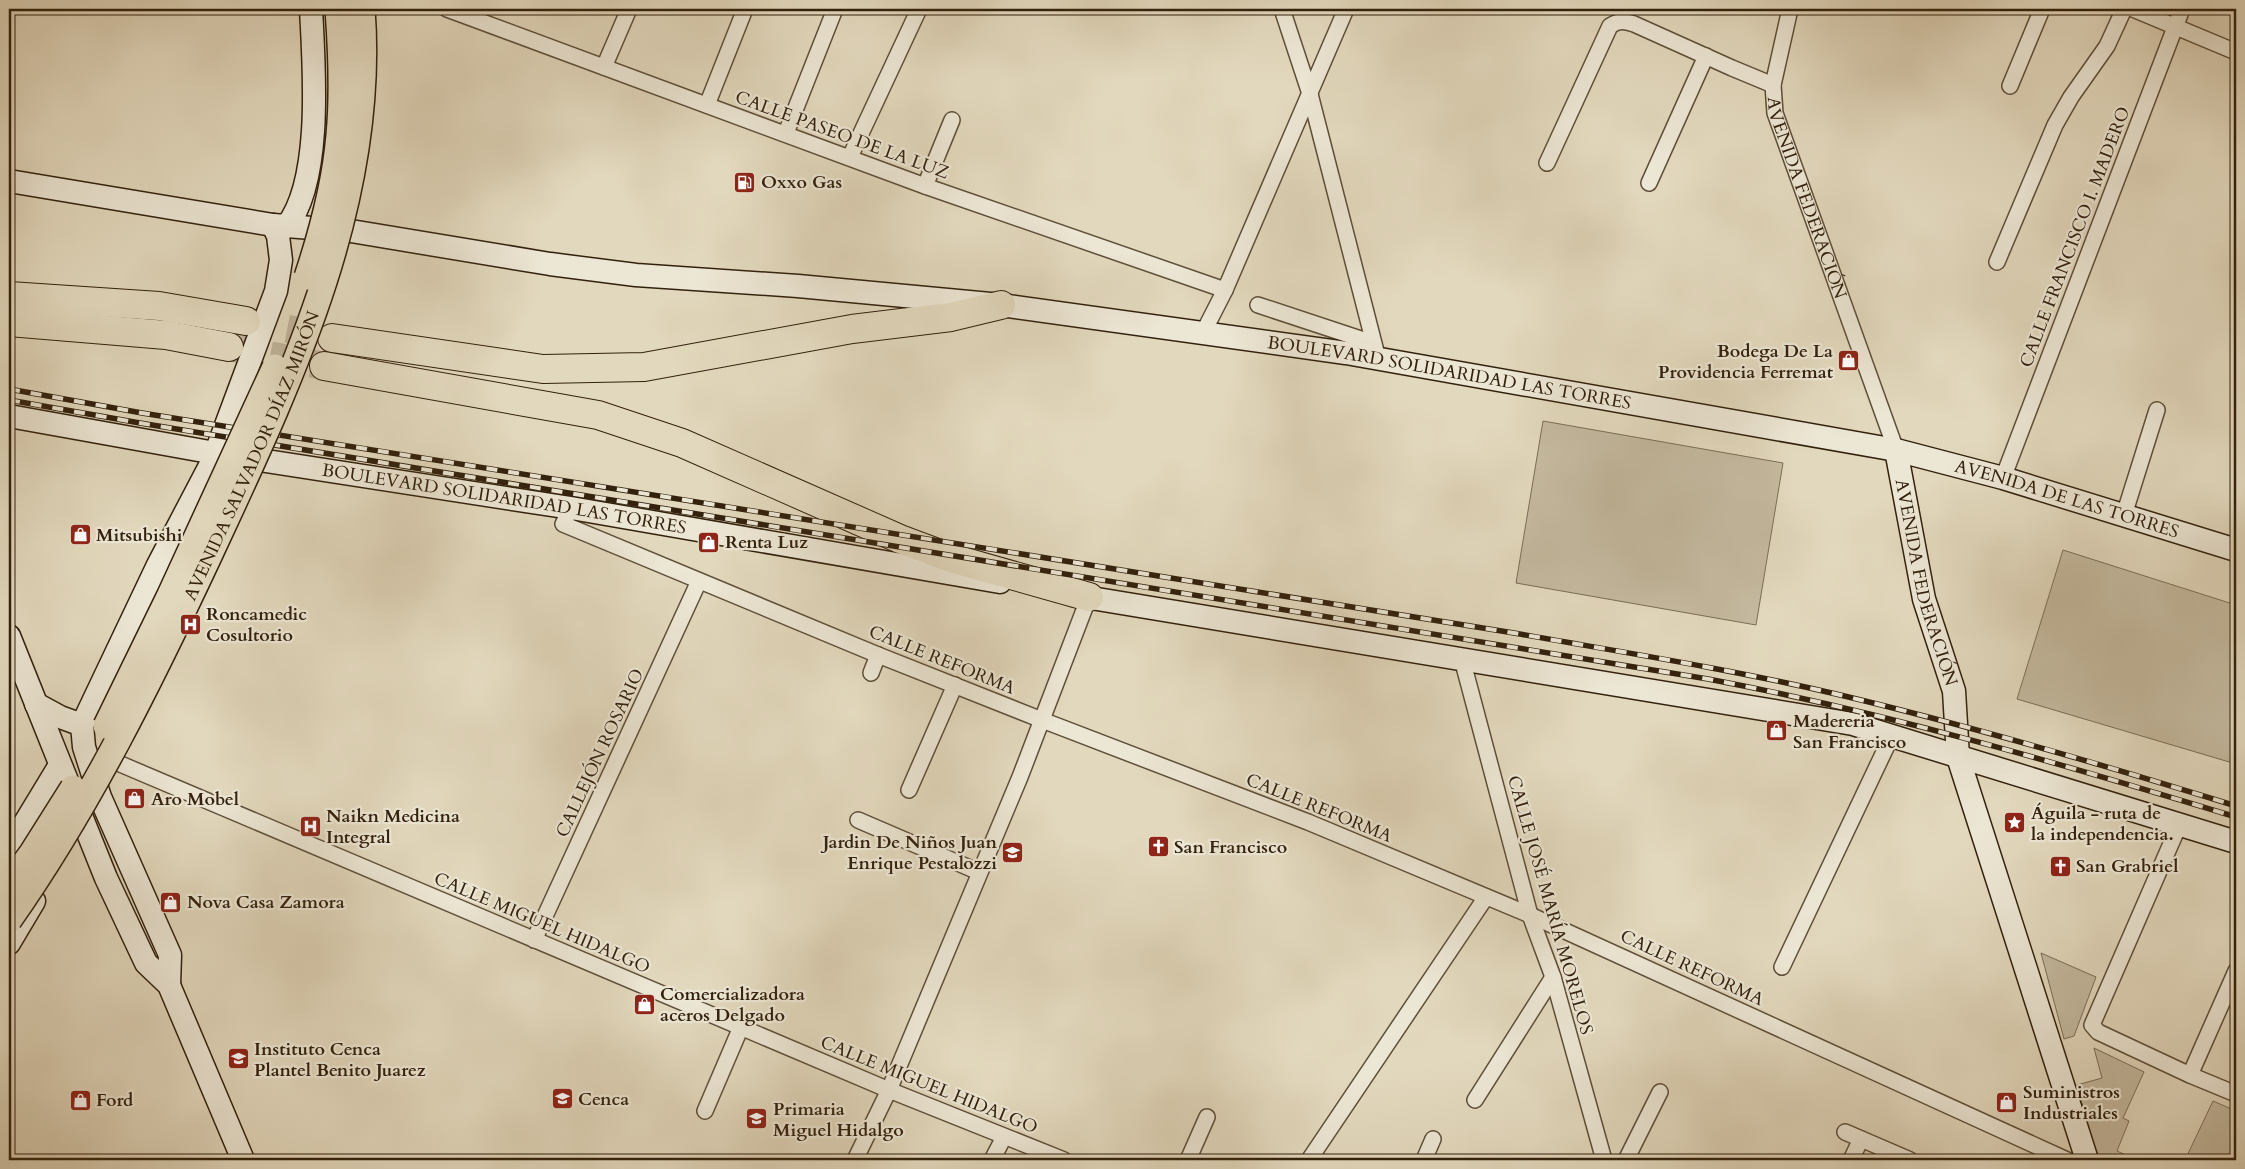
<svg xmlns="http://www.w3.org/2000/svg" width="2245" height="1169" viewBox="0 0 2245 1169" font-family="Cardo,serif">
	<style>
		.green { fill: #c4b99f; stroke: #7b6d56 }
		.lines { fill: none; stroke-linecap: round; stroke-linejoin: round }
		.highway-tunnel { stroke: #bfb39a; stroke-width: 28; stroke-dasharray: 28 14; stroke-linecap: butt }
		.street-casing { stroke: #5e4f39; stroke-width: 18 }
		.secondary-casing { stroke: #32210d; stroke-width: 25 }
		.highway-casing { stroke: #32210d; stroke-width: 30 }
		.street { stroke: #ece6d4; stroke-width: 15 }
		.secondary { stroke: #ece6d4; stroke-width: 22 }
		.highway { stroke: #e2d8bd; stroke-width: 28 }
		.rail-casing { stroke: #32210d; stroke-width: 5.5 }
		.rail { stroke: #ece6d4; stroke-width: 4; stroke-dasharray: 11; stroke-linecap: butt }
		.primary-bridge-casing { stroke: #32210d; stroke-width: 28; stroke-linecap: butt }
		.primary-bridge { stroke: #e2d8bd; stroke-width: 25 }
		.labels { text-anchor: middle; dominant-baseline: central; stroke-width: 4.5; stroke-linejoin: round; paint-order: stroke }
		.street-label { font-size: 18px; fill: #32210d; stroke: #ece6d4 }
		.poi-label { font-size: 18px; font-weight: bold; fill: #32210d; stroke: #ece6d4; text-anchor: start }
	</style>
	<rect width="100%" height="100%" fill="#e2d8bd"/>
	<filter id="stains"><feTurbulence type="fractalNoise" baseFrequency=".004" numOctaves="4"/><feColorMatrix values="0 0 0 0 .2 0 0 0 0 .09 0 0 0 0 .02 0 0 0 .5 -.17"/></filter>
	<radialGradient id="worn" r=".72"><stop offset=".6" stop-color="#630" stop-opacity="0"/><stop offset="1" stop-color="#630" stop-opacity=".3"/></radialGradient>
	<g class="green">
		<polygon points="1543,421 1783,463 1756,625 1516,583"/>
		<polygon points="2063,550 2236,605 2236,764 2017,699"/>
		<polygon points="2041,953 2096,977 2074,1036 2064,1039"/>
		<polygon points="2094,1048 2144,1072 2123,1118 2129,1121 2117,1151 2137,1160 2097,1160 2077,1085 2102,1078"/>
		<polygon points="2213,1101 2236,1111 2236,1160 2185,1160"/>
	</g>
	<g class="lines">
		<g class="highway-tunnel">
			<polyline points="246,321 331,337"/>
			<polyline points="229,347 324,366"/>
		</g>
		<defs>
			<g id="street">
				<polyline points="447,9 925,186 1225,290"/>
				<polyline points="1282,9 1310,94 1378,359"/>
				<path id="s1" d="M1790,9L1773,85L1775,113L1896,450"/>
				<polyline points="2133,9 2236,52"/>
				<polyline points="604,67 629,9"/>
				<polyline points="2010,86 2042,9"/>
				<polyline points="707,105 745,9"/>
				<polyline points="786,133 835,9"/>
				<polyline points="850,157 919,9"/>
				<path d="M1547,163L1610,26C1619,20 1624,21 1634,24L1732,68L1773,85"/>
				<polyline points="1649,183 1706,56"/>
				<polyline points="925,186 952,120"/>
				<polyline points="1997,262 2055,125 2071,97 2107,46 2124,9"/>
				<polyline points="1258,305 1373,343"/>
				<polyline points="1203,333 1225,290 1346,9"/>
				<polyline points="2003,478 2182,9"/>
				<polyline points="571,508 563,524 878,655 1042,720 1308,822 1530,915 2067,1160"/>
				<polyline points="2124,515 2157,410"/>
				<polyline points="1462,659 1530,915 1553,977 1604,1160"/>
				<polyline points="871,673 878,655"/>
				<polyline points="118,763 889,1090 1064,1160"/>
				<polyline points="909,790 955,685"/>
				<polyline points="858,820 979,872"/>
				<polyline points="2180,823 2092,1025 2098,1032 2190,1075 2236,1094"/>
				<polyline points="534,940 699,581"/>
				<polyline points="1782,967 1892,735"/>
				<polyline points="2190,1075 2236,971"/>
				<polyline points="1475,1100 1553,977"/>
				<polyline points="705,1111 741,1027"/>
				<polyline points="1845,1132 1910,1160"/>
				<polyline points="855,1160 889,1090 1020,777 1089,597"/>
				<polyline points="992,1160 1004,1137"/>
				<polyline points="1188,1160 1207,1117"/>
				<polyline points="1309,1160 1486,897"/>
				<polyline points="1424,1160 1433,1139"/>
				<polyline points="1626,1160 1660,1092"/>
				<polyline points="1851,1160 1861,1139"/>
			</g>
			<g id="secondary">
				<path id="s2" d="M9,181L273,225L351,231L550,264L636,275L798,286L1001,305L1346,353L1896,450L2003,478L2236,550"/>
				<path d="M286,227C323,181 314,67 311,9"/>
				<path id="s3" d="M9,416L215,453L571,508L1000,582"/>
				<path id="s4" d="M1896,450L1924,599L1954,691L1958,757L2087,1160"/>
				<polyline points="1073,595 1853,724 2236,842"/>
				<polyline points="9,636 106,878 146,963 169,985 243,1160"/>
				<polyline points="36,704 60,717 82,725"/>
				<polyline points="9,844 23,826 60,765"/>
				<polyline points="9,943 34,901"/>
				<polyline points="169,985 170,955 100,797 84,747 82,725 158,565 213,460 276,291 281,260 278,236 273,225"/>
			</g>
			<g id="highway">
				<polyline points="9,296 159,306 246,321"/>
				<polyline points="9,322 166,335 229,347"/>
				<polyline points="332,338 543,369 644,367 852,329 951,317 1001,305"/>
				<polyline points="324,366 598,415 682,443 900,539 951,558 1089,597"/>
			</g>
		</defs>
		<use href="#street" class="street-casing"/>
		<use href="#secondary" class="secondary-casing"/>
		<use href="#highway" class="highway-casing"/>
		<use href="#street" class="street"/>
		<use href="#secondary" class="secondary"/>
		<use href="#highway" class="highway"/>
		<defs>
			<g id="rail">
				<path d="M9,389L142,413L1514,633C1621,652 1730,669 1836,694C1971,726 2104,765 2236,806"/>
				<path d="M9,400L140,423L1708,679C1888,713 2062,764 2236,817"/>
			</g>
		</defs>
		<use href="#rail" class="rail-casing"/>
		<use href="#rail" class="rail"/>
		<defs>
			<g id="primary-bridge">
				<path d="M307,277C322,232 335,183 339,135C343,94 341,50 338,9"/>
				<polyline points="106,726 169,597 275,367"/>
				<polyline points="9,884 32,853 73,788"/>
				<path id="s5" d="M9,920C89,806 151,680 210,554C289,384 377,202 362,9"/>
			</g>
		</defs>
		<use href="#primary-bridge" class="primary-bridge-casing"/>
		<use href="#primary-bridge" class="primary-bridge"/>
	</g>
	<defs>
		<symbol id="fuel-square" viewBox="-11 -11 22 22"><rect x="-9" y="-9" width="18" height="18" rx="4" fill="#8f2418" stroke="#ece6d4"/><path d="M-5.5-6h7V0h2V4h1.3V-2.5L3-4.5l.8-.8L6-3V5H2.5V1h-1V6h-7ZM-4.2-4.7v3.2H.2V-4.7Z" fill="#fff"/></symbol>
		<symbol id="shop-square" viewBox="-11 -11 22 22"><rect x="-9" y="-9" width="18" height="18" rx="4" fill="#8f2418" stroke="#ece6d4"/><path d="M-5-2.5h2.3a2.7 3.5 0 0 1 5.4 0H5L5.5 6h-11ZM-1.5-2.5h3a1.5 2.3 0 0 0-3 0Z" fill="#fff"/></symbol>
		<symbol id="hospital-square" viewBox="-11 -11 22 22"><rect x="-9" y="-9" width="18" height="18" rx="4" fill="#8f2418" stroke="#ece6d4"/><path d="M-5-5h3v3.5h4V-5h3V5h-3V1.5h-4V5h-3Z" fill="#fff"/></symbol>
		<symbol id="sight-square" viewBox="-11 -11 22 22"><rect x="-9" y="-9" width="18" height="18" rx="4" fill="#8f2418" stroke="#ece6d4"/><path d="M0-6L1.8-2.2L6-1.7L2.9 1.2L3.7 5.4L0 3.3L-3.7 5.4L-2.9 1.2L-6-1.7L-1.8-2.2Z" fill="#fff"/></symbol>
		<symbol id="church-square" viewBox="-11 -11 22 22"><rect x="-9" y="-9" width="18" height="18" rx="4" fill="#8f2418" stroke="#ece6d4"/><path d="M-1.2-6h2.4v3.5h3.3v2.4h-3.3V6h-2.4V-.1h-3.3v-2.4h3.3Z" fill="#fff"/></symbol>
		<symbol id="school-square" viewBox="-11 -11 22 22"><rect x="-9" y="-9" width="18" height="18" rx="4" fill="#8f2418" stroke="#ece6d4"/><path d="M0-5L7-2L0 1L-7-2ZM-4 1L0 2.5L4 1V4Q0 6-4 4Z" fill="#fff"/></symbol>
	</defs>
	<g fill-rule="evenodd">
		<use href="#fuel-square" x="732" y="170" width="25" height="25"/>
		<use href="#shop-square" x="1836" y="348" width="25" height="25"/>
		<use href="#shop-square" x="68" y="522" width="25" height="25"/>
		<use href="#shop-square" x="696" y="530" width="25" height="25"/>
		<use href="#hospital-square" x="178" y="612" width="25" height="25"/>
		<use href="#shop-square" x="1764" y="718" width="25" height="25"/>
		<use href="#shop-square" x="122" y="786" width="25" height="25"/>
		<use href="#sight-square" x="2002" y="810" width="25" height="25"/>
		<use href="#hospital-square" x="298" y="814" width="25" height="25"/>
		<use href="#church-square" x="1146" y="834" width="25" height="25"/>
		<use href="#school-square" x="1000" y="840" width="25" height="25"/>
		<use href="#church-square" x="2048" y="854" width="25" height="25"/>
		<use href="#shop-square" x="158" y="890" width="25" height="25"/>
		<use href="#shop-square" x="632" y="992" width="25" height="25"/>
		<use href="#school-square" x="226" y="1046" width="25" height="25"/>
		<use href="#school-square" x="550" y="1086" width="25" height="25"/>
		<use href="#shop-square" x="68" y="1088" width="25" height="25"/>
		<use href="#shop-square" x="1994" y="1090" width="25" height="25"/>
		<use href="#school-square" x="744" y="1106" width="25" height="25"/>
	</g>
	<g class="labels">
		<g class="street-label">
			<text transform="translate(842 135) rotate(20)">CALLE PASEO DE LA LUZ</text>
			<text stroke="none"><textPath href="#s1" startOffset="196">AVENIDA FEDERACIÓN</textPath></text>
			<text transform="translate(2075 237) rotate(-69)">CALLE FRANCISCO I. MADERO</text>
			<text stroke="none"><textPath href="#s2" startOffset="1454">BOULEVARD SOLIDARIDAD LAS TORRES</textPath></text>
			<text stroke="none"><textPath href="#s5" startOffset="525">AVENIDA SALVADOR DÍAZ MIRÓN</textPath></text>
			<text stroke="none"><textPath href="#s3" startOffset="502">BOULEVARD SOLIDARIDAD LAS TORRES</textPath></text>
			<text stroke="none"><textPath href="#s2" startOffset="2085">AVENIDA DE LAS TORRES</textPath></text>
			<text stroke="none"><textPath href="#s4" startOffset="136">AVENIDA FEDERACIÓN</textPath></text>
			<text transform="translate(942 660) rotate(22)">CALLE REFORMA</text>
			<text transform="translate(600 753) rotate(-65)">CALLEJÓN ROSARIO</text>
			<text transform="translate(1319 808) rotate(22)">CALLE REFORMA</text>
			<text transform="translate(1550 905) rotate(74)">CALLE JOSÉ MARÍA MORELOS</text>
			<text transform="translate(542 923) rotate(23)">CALLE MIGUEL HIDALGO</text>
			<text transform="translate(1692 968) rotate(25)">CALLE REFORMA</text>
			<text transform="translate(929 1085) rotate(22)">CALLE MIGUEL HIDALGO</text>
		</g>
		<g class="poi-label">
			<text x="761" y="182">Oxxo Gas</text>
			<text x="1833" y="351" text-anchor="end">Bodega De La<tspan x="1833" dy="21">Providencia Ferremat</tspan></text>
			<text x="96" y="535">Mitsubishi</text>
			<text x="725" y="542">Renta Luz</text>
			<text x="206" y="614">Roncamedic<tspan x="206" dy="21">Cosultorio</tspan></text>
			<text x="1793" y="721">Madereria<tspan x="1793" dy="21">San Francisco</tspan></text>
			<text x="151" y="799">Aro Mobel</text>
			<text x="2031" y="813">Águila - ruta de<tspan x="2031" dy="21">la independencia.</tspan></text>
			<text x="326" y="816">Naikn Medicina<tspan x="326" dy="21">Integral</tspan></text>
			<text x="997" y="842" text-anchor="end">Jardin De Niños Juan<tspan x="997" dy="21">Enrique Pestalozzi</tspan></text>
			<text x="1174" y="847">San Francisco</text>
			<text x="2076" y="866">San Grabriel</text>
			<text x="187" y="902">Nova Casa Zamora</text>
			<text x="660" y="994">Comercializadora<tspan x="660" dy="21">aceros Delgado</tspan></text>
			<text x="254" y="1049">Instituto Cenca<tspan x="254" dy="21">Plantel Benito Juarez</tspan></text>
			<text x="2023" y="1092">Suministros<tspan x="2023" dy="21">Industriales</tspan></text>
			<text x="578" y="1099">Cenca</text>
			<text x="96" y="1100">Ford</text>
			<text x="773" y="1109">Primaria<tspan x="773" dy="21">Miguel Hidalgo</tspan></text>
		</g>
	</g>
	<rect width="2245" height="1169" fill="none" stroke="#e2d8bd" stroke-width="30"/>
	<rect x="10" y="10" width="2225" height="1149" fill="none" stroke="#32210d" stroke-width="2.5"/>
	<rect x="15" y="15" width="2215" height="1139" fill="none" stroke="#32210d"/>
	<rect width="100%" height="100%" filter="url(#stains)"/>
	<rect width="100%" height="100%" fill="url(#worn)"/>
</svg>
